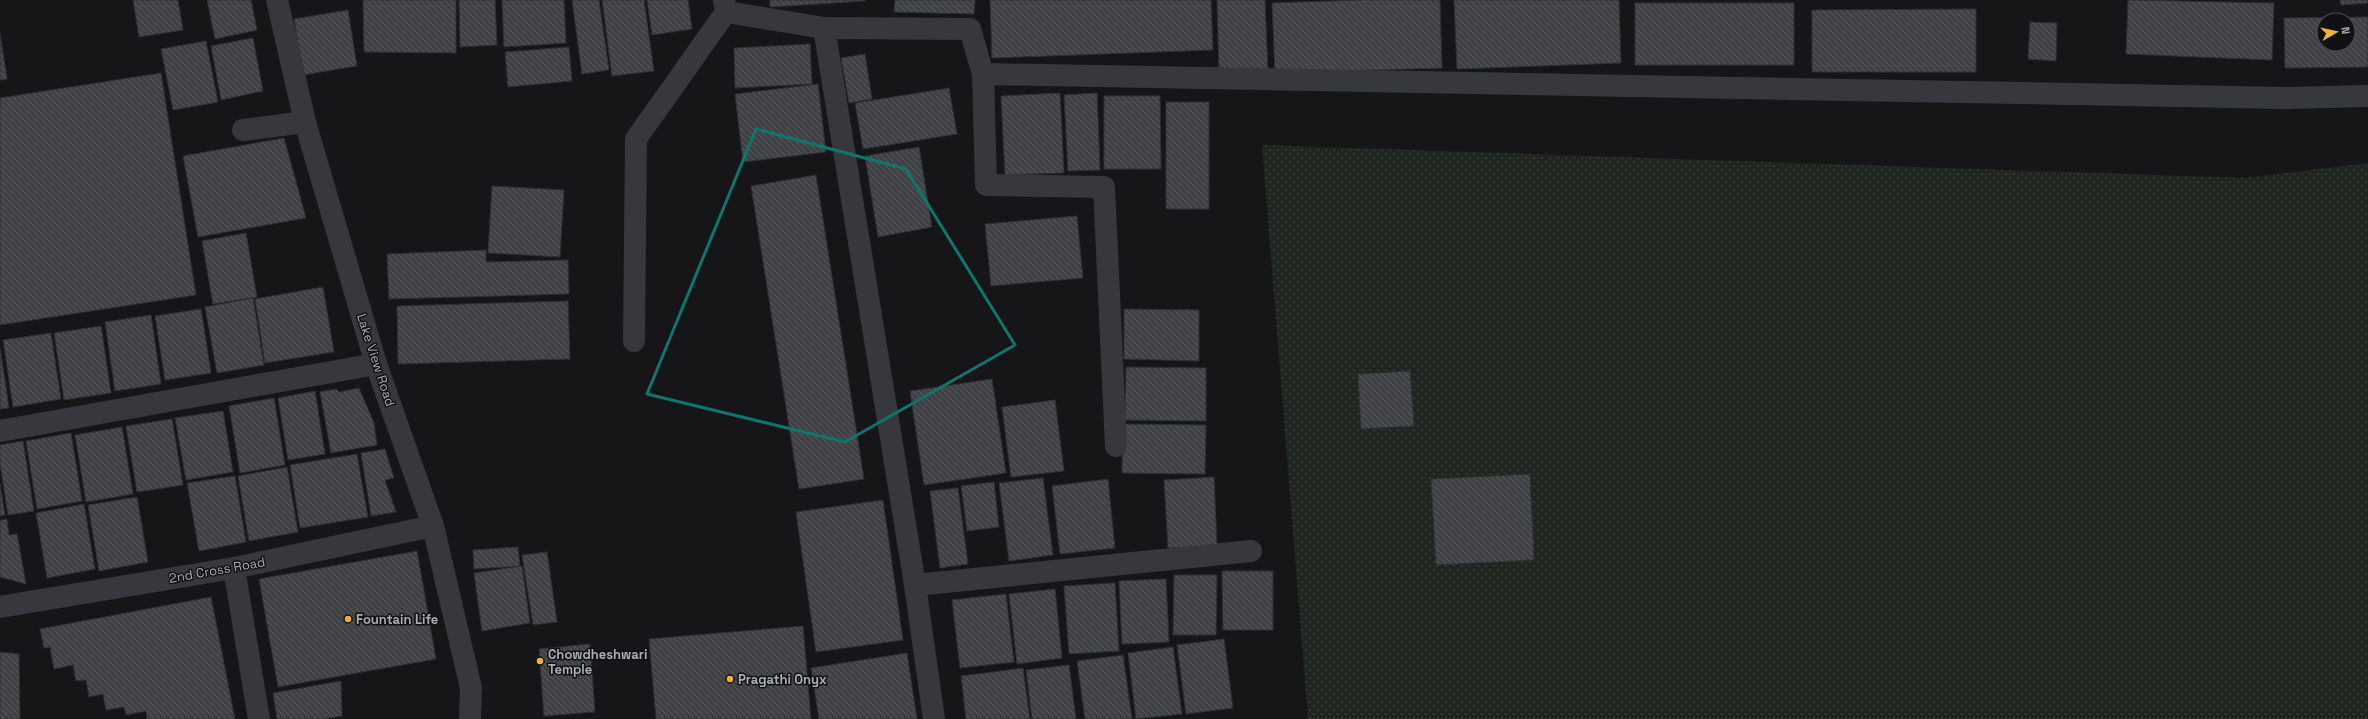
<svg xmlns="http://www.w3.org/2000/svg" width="2368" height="719" viewBox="0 0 2368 719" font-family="'Space Grotesk',sans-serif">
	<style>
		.grass { fill: url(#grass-dots) }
		.building { fill: url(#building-back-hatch); stroke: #303034; fill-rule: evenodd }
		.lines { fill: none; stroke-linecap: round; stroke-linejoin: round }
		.minor { stroke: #37383d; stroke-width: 22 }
		.marked { fill: none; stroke: #0f766e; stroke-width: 3; stroke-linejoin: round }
		.poi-dot { fill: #f2b134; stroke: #111113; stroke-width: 1.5 }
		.labels { text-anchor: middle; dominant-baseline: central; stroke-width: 3; stroke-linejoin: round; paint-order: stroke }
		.street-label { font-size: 13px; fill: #a8adb8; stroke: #111113 }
		.poi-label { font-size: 13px; font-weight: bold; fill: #a8adb8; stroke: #111113; text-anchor: start }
	</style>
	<defs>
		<pattern id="grass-dots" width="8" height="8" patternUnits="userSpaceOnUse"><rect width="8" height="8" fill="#1e261f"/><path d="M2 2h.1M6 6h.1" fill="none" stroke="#3c433d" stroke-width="1.8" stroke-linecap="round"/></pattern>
		<pattern id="building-back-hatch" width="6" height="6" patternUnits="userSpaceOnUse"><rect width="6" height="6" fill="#404145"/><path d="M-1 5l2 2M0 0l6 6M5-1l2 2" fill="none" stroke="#595a5e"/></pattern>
	</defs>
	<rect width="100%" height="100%" fill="#161618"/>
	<polygon class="grass" points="1262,145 2245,178 2368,163 2368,719 1308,719"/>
	<g class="building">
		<polygon points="133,0 178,0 183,30 139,37"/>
		<polygon points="207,0 251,0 257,30 215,39"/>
		<polygon points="363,0 456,0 456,53 364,52"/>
		<polygon points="459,0 495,0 497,45 460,47"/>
		<polygon points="502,0 564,0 566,43 504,47"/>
		<polygon points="572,0 599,0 609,70 582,74"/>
		<polygon points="602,0 644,0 654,71 612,76"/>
		<polygon points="647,0 688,0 692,29 652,35"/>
		<polygon points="770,0 865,0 865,1 770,7"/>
		<polygon points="895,0 975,0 974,14 894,12"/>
		<polygon points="990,0 1211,0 1213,50 992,58"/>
		<polygon points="1217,0 1265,0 1268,73 1219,74"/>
		<polygon points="1364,0 1440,0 1442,68 1275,73 1272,3"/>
		<polygon points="1454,0 1619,0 1621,63 1457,69"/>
		<polygon points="2128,0 2274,3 2272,60 2126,54"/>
		<polygon points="2340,0 2368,0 2368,3 2341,5"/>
		<rect x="1635" y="3" width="159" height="62"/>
		<polygon points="1976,9 1976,72 1812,72 1812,10"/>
		<polygon points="348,10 357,66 303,75 294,19"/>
		<path d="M2368,17V67L2285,68L2284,18ZM2324,20H2348V44H2324Z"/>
		<polygon points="2030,22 2057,23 2056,61 2028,59"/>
		<polygon points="0,33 7,79 0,80"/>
		<polygon points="253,38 263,91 221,100 211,46"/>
		<polygon points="206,41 218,102 173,110 161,49"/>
		<polygon points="810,44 812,84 735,88 734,48"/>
		<polygon points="569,47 572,81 508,87 505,52"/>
		<polygon points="865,54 872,99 849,103 841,58"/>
		<polygon points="161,73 196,295 0,325 0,98"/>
		<polygon points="818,84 826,152 743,162 735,94"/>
		<polygon points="949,88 957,134 863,149 855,103"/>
		<polygon points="1060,93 1064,173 1005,175 1001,96"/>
		<polygon points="1097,93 1100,170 1068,171 1064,95"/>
		<polygon points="1104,96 1160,96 1161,169 1104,169"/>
		<rect x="1166" y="102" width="43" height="107"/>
		<polygon points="284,138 306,218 198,237 183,156"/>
		<polygon points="919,147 932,227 878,237 865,156"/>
		<polygon points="816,175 864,479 799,489 751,186"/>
		<polygon points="492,186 564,190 560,257 488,253"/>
		<polygon points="1077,216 1083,278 991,286 985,224"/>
		<polygon points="246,233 257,297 213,304 202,241"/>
		<polygon points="486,250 486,262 568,260 569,294 389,299 387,254"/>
		<polygon points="323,287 334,352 265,363 255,299"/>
		<polygon points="253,298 264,365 217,373 205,307"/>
		<polygon points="568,301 570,359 398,364 397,306"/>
		<polygon points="201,309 211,373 165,380 155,316"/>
		<polygon points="1124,309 1199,310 1199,361 1124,359"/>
		<polygon points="151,315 161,384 115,391 105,322"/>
		<polygon points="101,326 111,393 64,400 54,333"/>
		<polygon points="51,333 61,399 13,407 3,340"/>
		<polygon points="0,347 9,408 0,409"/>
		<polygon points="1126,367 1206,368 1206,421 1125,420"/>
		<polygon points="1410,371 1414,426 1361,429 1358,374"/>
		<polygon points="992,379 1006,473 924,485 910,391"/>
		<polygon points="359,388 374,423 377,445 331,453 320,392 336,389 339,392"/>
		<polygon points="315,391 325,454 288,460 278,398"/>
		<polygon points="274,398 285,465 240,473 229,406"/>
		<polygon points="1055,400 1064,471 1011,477 1002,407"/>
		<polygon points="223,411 233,472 186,480 175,418"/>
		<polygon points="172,419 183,485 137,492 126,426"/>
		<polygon points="1123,424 1206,425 1205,474 1122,473"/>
		<polygon points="122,427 133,494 86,502 75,435"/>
		<polygon points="71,433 82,501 37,509 26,441"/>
		<polygon points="23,441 34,511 8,515 0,464 0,445"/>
		<polygon points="385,449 394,478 385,480 396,512 371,516 361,453"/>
		<polygon points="357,454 368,517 300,528 290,465"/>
		<polygon points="287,467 298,532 249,541 238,476"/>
		<polygon points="1530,474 1534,560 1436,565 1431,479"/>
		<polygon points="235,476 246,542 199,551 187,483"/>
		<polygon points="1214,477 1217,546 1168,548 1164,480"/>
		<polygon points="1043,478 1053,555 1009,561 999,483"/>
		<polygon points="1108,479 1115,548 1060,554 1052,486"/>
		<polygon points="994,482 999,527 967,531 961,486"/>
		<polygon points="0,483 5,515 0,516"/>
		<polygon points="958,488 968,564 940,568 930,491"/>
		<polygon points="137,497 148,562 99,571 88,505"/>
		<polygon points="883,500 903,640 816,652 796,512"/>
		<polygon points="84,504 95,569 47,578 36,513"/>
		<polygon points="7,519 9,535 17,534 26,584 0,577 0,520"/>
		<polygon points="518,547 520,566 474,569 473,550"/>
		<polygon points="417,551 436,659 278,687 259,579"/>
		<polygon points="547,552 557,622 533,625 522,555"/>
		<polygon points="522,566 530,623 482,631 474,573"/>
		<polygon points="1222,571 1273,571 1273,630 1223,630"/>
		<polygon points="1174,575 1217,575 1216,635 1173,635"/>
		<polygon points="1166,579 1169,642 1122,644 1119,581"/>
		<polygon points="1115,583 1119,651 1069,654 1064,586"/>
		<polygon points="1055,589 1062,658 1017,664 1009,594"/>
		<polygon points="1006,594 1014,662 960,668 952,600"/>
		<polygon points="211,597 235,719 147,719 146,711 126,715 124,707 106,710 103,694 89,697 86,680 76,681 73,665 54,669 50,647 44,648 40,629"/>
		<polygon points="803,626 811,719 656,719 649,639"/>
		<polygon points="1224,639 1233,708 1186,714 1177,645"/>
		<polygon points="590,644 595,712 544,716 539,649"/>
		<polygon points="1173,647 1182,714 1136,719 1128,653"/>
		<polygon points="0,652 19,654 20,719 0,719"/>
		<polygon points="907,653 917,719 819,719 811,668"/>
		<polygon points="1123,655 1132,719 1085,719 1077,661"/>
		<polygon points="1069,665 1076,719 1032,719 1026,670"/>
		<polygon points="1023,668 1030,719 966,719 961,676"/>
		<polygon points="341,681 342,716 323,719 277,719 273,693"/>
	</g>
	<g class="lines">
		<g class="minor">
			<polyline points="277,0 305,122 376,364 433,526 471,688 470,719"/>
			<polyline points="724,0 726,12 824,28 970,29 983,74 2286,98 2368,96"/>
			<polyline points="824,28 915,585 934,719"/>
			<polyline points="983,74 986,185 1104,187 1116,446"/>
			<polyline points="243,130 305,122"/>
			<polyline points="634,341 636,139 726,12"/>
			<polyline points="0,431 376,364"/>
			<polyline points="234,568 259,719"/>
			<polyline points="915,585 1251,551"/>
			<polyline points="0,607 234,568 433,526"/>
		</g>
	</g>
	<path class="marked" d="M756,129L906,169L1015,345L845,442L647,394Z"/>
	<g class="poi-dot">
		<circle cx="348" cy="619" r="4"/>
		<circle cx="540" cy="661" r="4"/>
		<circle cx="730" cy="679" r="4"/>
	</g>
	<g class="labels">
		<g class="street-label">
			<text transform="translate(376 360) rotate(72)">Lake View Road</text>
			<text transform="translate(217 570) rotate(-10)">2nd Cross Road</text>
		</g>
		<g class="poi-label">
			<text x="356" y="619">Fountain Life</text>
			<text x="548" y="654">Chowdheshwari<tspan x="548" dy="15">Temple</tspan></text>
			<text x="738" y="679">Pragathi Onyx</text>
		</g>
	</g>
	<g transform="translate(2336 32) rotate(81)"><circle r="19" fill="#111113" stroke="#4d4f55"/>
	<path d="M0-3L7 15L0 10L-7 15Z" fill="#f2b134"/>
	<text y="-6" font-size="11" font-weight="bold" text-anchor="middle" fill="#a8adb8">N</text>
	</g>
</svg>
